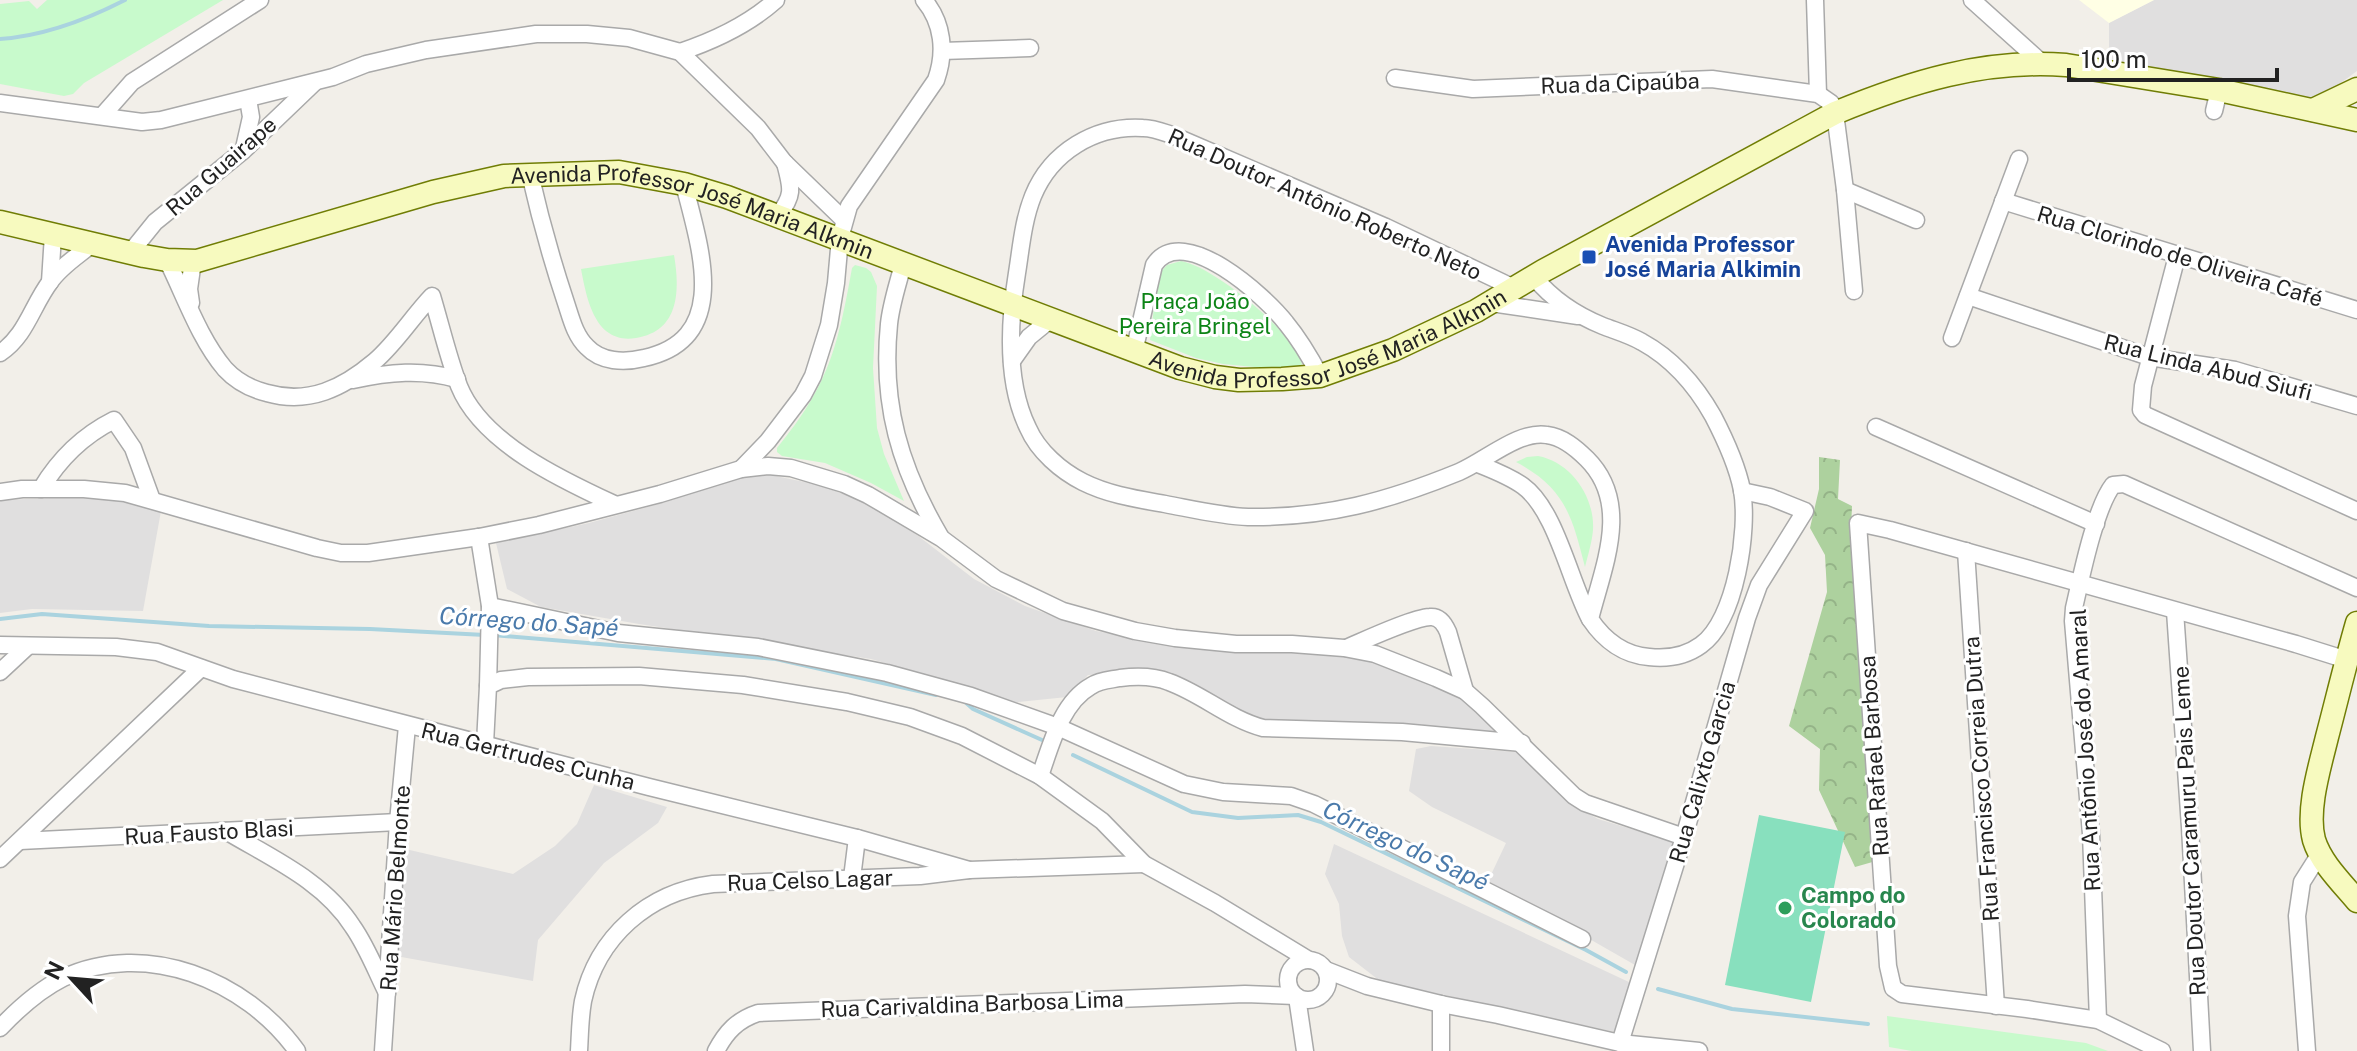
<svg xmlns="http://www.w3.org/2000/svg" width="2357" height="1051" viewBox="0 0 2357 1051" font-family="'Public Sans',sans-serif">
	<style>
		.residential { fill: #e0dfdf }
		.education { fill: #ffffe5 }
		.forest { fill: url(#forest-crowns) }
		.park { fill: #c8facc }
		.pitch { fill: #88e0be }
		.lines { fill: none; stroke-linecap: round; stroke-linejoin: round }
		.stream { stroke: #aad3df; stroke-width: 4 }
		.street-casing { stroke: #a9a9a9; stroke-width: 19 }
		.secondary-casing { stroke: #707d05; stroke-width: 25 }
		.street { stroke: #fff; stroke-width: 16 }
		.secondary { stroke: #f7fabf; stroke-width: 22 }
		.transit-dot { fill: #1a4fb4; stroke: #fff; stroke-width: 3 }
		.leisure-dot { fill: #2e9e5b; stroke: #fff; stroke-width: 3 }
		.labels { text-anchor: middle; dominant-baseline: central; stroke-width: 6; stroke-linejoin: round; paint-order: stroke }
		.street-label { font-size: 22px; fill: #222; stroke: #fff }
		.transit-label { font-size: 22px; font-weight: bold; fill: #164399; stroke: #fff; text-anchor: start }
		.park-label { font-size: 22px; fill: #0c8416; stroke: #fff }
		.leisure-label { font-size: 22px; font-weight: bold; fill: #27864d; stroke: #fff; text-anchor: start }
		.water-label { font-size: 24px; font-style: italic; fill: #4a7aab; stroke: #fff }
	</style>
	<defs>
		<pattern id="forest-crowns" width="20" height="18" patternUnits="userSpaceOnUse" patternTransform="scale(2)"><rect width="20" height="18" fill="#add19e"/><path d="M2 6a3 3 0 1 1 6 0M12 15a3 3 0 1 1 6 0" fill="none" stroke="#95b388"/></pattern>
	</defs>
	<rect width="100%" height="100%" fill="#f2efe9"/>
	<g class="residential">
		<polygon points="2154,0 2357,0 2357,71 2316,101 2109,59 2109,23"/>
		<polygon points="771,475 819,485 862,501 917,535 974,579 1025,606 1096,631 1197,649 1323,652 1368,659 1459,696 1498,734 1411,724 1258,721 1146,672 1088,675 1067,697 1009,703 944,680 871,659 639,624 541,607 507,589 496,543 589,523 666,502 733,478"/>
		<polygon points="102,496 161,511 143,611 32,609 0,613 0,500"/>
		<polygon points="1431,746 1517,752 1544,774 1569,803 1598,819 1675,842 1635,965 1488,881 1506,843 1432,807 1409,791 1416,749"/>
		<polygon points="594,785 667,807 658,823 604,863 538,940 533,981 396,956 401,907 401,848 513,874 555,846 577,824"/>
		<polygon points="1334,844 1631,983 1615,1032 1380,981 1349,957 1342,936 1339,904 1325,874"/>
	</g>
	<polygon class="education" points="2079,0 2154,0 2109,23"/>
	<polygon class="forest" points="1819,457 1840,460 1838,499 1852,506 1851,530 1876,861 1855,867 1819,790 1820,749 1789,726 1827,592 1825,555 1810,528 1819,489"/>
	<g class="park">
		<polygon points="47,0 223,0 84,83 73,94 64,96 0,84 0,4 29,1 37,9"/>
		<path d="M674,255C680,290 680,331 636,338C625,340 615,338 606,331C590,317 585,290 581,269Z"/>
		<path d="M1181,261C1213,266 1295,333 1302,364L1295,371L1223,364L1196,358L1150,340L1158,275L1167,265Z"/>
		<path d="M855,265L866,268L871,272L877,286L873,368L877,428L884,454L904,501L871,483L825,463L782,456L777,452V448C829,385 838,346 852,268Z"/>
		<path d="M1538,456C1571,462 1595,497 1593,530C1592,542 1588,555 1585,567C1572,516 1565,488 1516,462L1527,457Z"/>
		<polygon points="1887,1016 2086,1043 2108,1051 1912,1051 1889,1047"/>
	</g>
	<polygon class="pitch" points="1759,815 1845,832 1811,1002 1725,985"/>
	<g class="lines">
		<g class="stream">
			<path d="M0,39C44,36 86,20 125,0"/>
			<polyline points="0,619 42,614 209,626 370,629 485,635"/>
			<polyline points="493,635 776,659 936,695"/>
			<polyline points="964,701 973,709 1042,740"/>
			<polyline points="1073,755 1192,812 1238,818 1298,815 1321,822 1586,950 1626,972"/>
			<polyline points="1658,989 1732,1009 1868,1024"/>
		</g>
		<defs>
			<g id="street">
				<polyline points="1815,0 1818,94"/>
				<polyline points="1972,0 2042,63"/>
				<polyline points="942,51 1030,48"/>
				<path d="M680,52C716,40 748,25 776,0"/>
				<polyline points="1395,78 1473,89 1712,79 1818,94 1831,103 1835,113 1845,190 1854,291"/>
				<polyline points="0,103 142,122 161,120 333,77 366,64 426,50 536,34 587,34 629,38 680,52 758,128 784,162 844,220"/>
				<polyline points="2214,111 2219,90"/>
				<polyline points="102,116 132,82 260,0"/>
				<polyline points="244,148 251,117 248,99"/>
				<path d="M530,174C540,218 552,261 566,303C571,318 575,336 587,347C601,362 624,363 644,358C733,339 699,245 684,184"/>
				<polyline points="1845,190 1916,220"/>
				<polyline points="2003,201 2357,310"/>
				<path d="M778,216C794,195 792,189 785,163"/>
				<polyline points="130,253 155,222 244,150 314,83"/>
				<polyline points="2177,256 2143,386 2141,410 2145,415 2357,511"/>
				<path d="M167,260C185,296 199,338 225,369C237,382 251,389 267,393C309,405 343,388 375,361C396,343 412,317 432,296C441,326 448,357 459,386C482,443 562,480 614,504"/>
				<path d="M903,264C898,284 891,304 889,324C881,404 900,468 940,536"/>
				<polyline points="50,282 53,235"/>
				<path d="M1514,288L1386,227L1172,135C1163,132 1153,128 1143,128C1095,125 1051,152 1033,196C1023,221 1021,248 1017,273C1009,322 1006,383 1028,428C1038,451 1061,471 1083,482C1109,495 1137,499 1165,504C1192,509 1221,516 1248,517C1327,518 1388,501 1459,472C1485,461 1519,430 1547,435C1563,437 1576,448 1587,459C1632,504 1603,567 1590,619C1604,640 1624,655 1649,657C1667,659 1686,656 1701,645C1736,620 1749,529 1742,490C1737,465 1725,439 1713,416C1696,386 1673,359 1642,342C1630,335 1616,331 1603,326C1576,315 1552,299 1534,277"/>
				<polyline points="1968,296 2149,357 2235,370 2357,406"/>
				<polyline points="191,303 189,289 193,261"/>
				<polyline points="1491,303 1578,316"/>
				<polyline points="1952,338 2019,159"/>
				<path d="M1134,352L1154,265C1183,221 1266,297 1286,323C1300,340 1310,357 1320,376"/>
				<path d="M0,353C26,336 32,306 50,282C61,266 78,256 92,244"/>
				<polyline points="1012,361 1029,337 1051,319"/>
				<path d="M353,380C389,372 422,369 457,379"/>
				<polyline points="1876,427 2096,524"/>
				<path d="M1478,464C1493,470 1509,476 1523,486C1556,510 1570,582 1590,619"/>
				<path d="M741,469L768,441L803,395L813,376L829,325L836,283L840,238L849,206L936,80C946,52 943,23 924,0"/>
				<path d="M41,489C59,459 84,435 114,420L133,448L152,500"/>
				<polyline points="0,492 22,489 84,489 125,493 317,548 341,553 368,553 479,537 539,525 660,494 741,469 768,466 791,468 844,484 868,495 941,538 996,579 1063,611 1135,631 1175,638 1236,644 1292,644 1344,648 1375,654 1436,678 1465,691 1482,706 1574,796 1585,803 1684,837"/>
				<polyline points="479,537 490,606 488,686"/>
				<polyline points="1966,551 1996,1006"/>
				<polyline points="490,606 618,633 758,647 887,673 971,696 1058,727 1184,784 1223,792 1291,796 1314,804 1582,939"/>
				<polyline points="2175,611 2190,827 2202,1051"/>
				<polyline points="0,645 116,647 157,652 233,679 649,787 857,838 969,870"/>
				<path d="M1346,648C1365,640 1412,618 1430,617C1440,616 1445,625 1448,632L1465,691"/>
				<polyline points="0,672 28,646"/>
				<polyline points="485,744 488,686 501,680 528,677 639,676 743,685 847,702 910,717 962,736 1040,776 1102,821 1144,864 1215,903 1309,960"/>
				<path d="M1040,776C1051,745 1061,703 1091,686C1100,680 1110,680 1120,678C1136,676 1154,676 1169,682C1202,694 1229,719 1263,728L1402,732L1522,743"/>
				<path d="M226,831C271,858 324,881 353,927C367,947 376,971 387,993"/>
				<polyline points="20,841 398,822"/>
				<polyline points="0,859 201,668"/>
				<polyline points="852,878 857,838"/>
				<circle cx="1308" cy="980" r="20"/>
				<polyline points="1326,970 1367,986 1441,1004 1498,1015 1620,1043 1699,1051"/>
				<polyline points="1297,997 1305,1051"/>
				<path d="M2098,1020L2091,834L2073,621L2074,608C2081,578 2095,508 2113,485L2124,484L2357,588"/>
				<path d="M0,1028C18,1009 39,990 63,978C145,939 246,980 297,1051"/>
				<polyline points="1620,1043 1684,837 1747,618 1759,585 1805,511 1770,497 1742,491"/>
				<polyline points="383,1051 398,822 407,726"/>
				<path d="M579,1051C580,1034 580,1018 583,1001C597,937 648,892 713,884L920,876L969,870L1144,864"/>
				<path d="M716,1051C726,1032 737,1020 758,1013L1245,994L1295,996"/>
				<polyline points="1441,1051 1441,1004"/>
				<polyline points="2162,1051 2098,1020 2027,1009 1902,994 1893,988 1888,966 1858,523 1890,530 2296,644 2347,660"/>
				<polyline points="2307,1051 2297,916 2302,882 2321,852"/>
			</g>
			<g id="secondary">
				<polyline points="2313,110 2357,89"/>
				<path id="s1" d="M0,222L144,256L167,260L197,261L433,192L504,176L619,172L684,184L727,197L1180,368L1215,377L1239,380L1282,379L1320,376L1393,350L1476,311L1543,271L1835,113C1910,82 1984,59 2066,65L2219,90L2357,120"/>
				<path d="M2357,623C2346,661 2337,699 2327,737C2320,766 2306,810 2314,840C2321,863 2342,883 2357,901"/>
			</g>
		</defs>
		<use href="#street" class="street-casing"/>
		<use href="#secondary" class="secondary-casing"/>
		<use href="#street" class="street"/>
		<use href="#secondary" class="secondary"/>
	</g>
	<rect class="transit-dot" x="1581" y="249" width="16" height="16" rx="4"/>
	<circle class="leisure-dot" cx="1785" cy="908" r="8"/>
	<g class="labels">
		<g class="street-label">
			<text transform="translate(1620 83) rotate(-2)">Rua da Cipaúba</text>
			<text transform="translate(221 166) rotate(-41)">Rua Guairape</text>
			<text transform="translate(1325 204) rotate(24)">Rua Doutor Antônio Roberto Neto</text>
			<text stroke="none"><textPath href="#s1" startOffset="714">Avenida Professor José Maria Alkmin</textPath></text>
			<text transform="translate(2180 256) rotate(17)">Rua Clorindo de Oliveira Café</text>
			<text stroke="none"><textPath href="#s1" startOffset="1386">Avenida Professor José Maria Alkmin</textPath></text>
			<text transform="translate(2208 367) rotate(14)">Rua Linda Abud Siufi</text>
			<text transform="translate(2085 750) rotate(-93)">Rua Antônio José do Amaral</text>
			<text transform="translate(528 756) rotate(14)">Rua Gertrudes Cunha</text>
			<text transform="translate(1874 756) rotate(-94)">Rua Rafael Barbosa</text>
			<text transform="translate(1702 772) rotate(-74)">Rua Calixto Garcia</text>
			<text transform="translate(1981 779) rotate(-94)">Rua Francisco Correia Dutra</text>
			<text transform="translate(2189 831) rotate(-93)">Rua Doutor Caramuru Pais Leme</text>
			<text transform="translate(209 832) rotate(-3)">Rua Fausto Blasi</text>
			<text transform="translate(810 880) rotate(-2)">Rua Celso Lagar</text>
			<text transform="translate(395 888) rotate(-86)">Rua Mário Belmonte</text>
			<text transform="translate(972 1004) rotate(-2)">Rua Carivaldina Barbosa Lima</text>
		</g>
		<g class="transit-label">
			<text x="1605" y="244">Avenida Professor<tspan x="1605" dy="25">José Maria Alkimin</tspan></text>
		</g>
		<g class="park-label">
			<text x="1195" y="301">Praça João<tspan x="1195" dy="25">Pereira Bringel</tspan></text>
		</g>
		<g class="leisure-label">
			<text x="1801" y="895">Campo do<tspan x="1801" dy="25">Colorado</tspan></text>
		</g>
		<g class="water-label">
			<text transform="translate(529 621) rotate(4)">Córrego do Sapé</text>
			<text transform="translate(1406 845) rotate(25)">Córrego do Sapé</text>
		</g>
	</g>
	<g transform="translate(72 979) rotate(296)" stroke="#ffffff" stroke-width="6" paint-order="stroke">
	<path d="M0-6L14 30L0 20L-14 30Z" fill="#222222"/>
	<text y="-12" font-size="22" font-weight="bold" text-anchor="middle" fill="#222222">N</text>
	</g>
	<path d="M2069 68v12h208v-12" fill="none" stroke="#222222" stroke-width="4"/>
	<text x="2081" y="68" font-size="24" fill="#222222" stroke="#ffffff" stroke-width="6" paint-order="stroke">100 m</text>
</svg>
